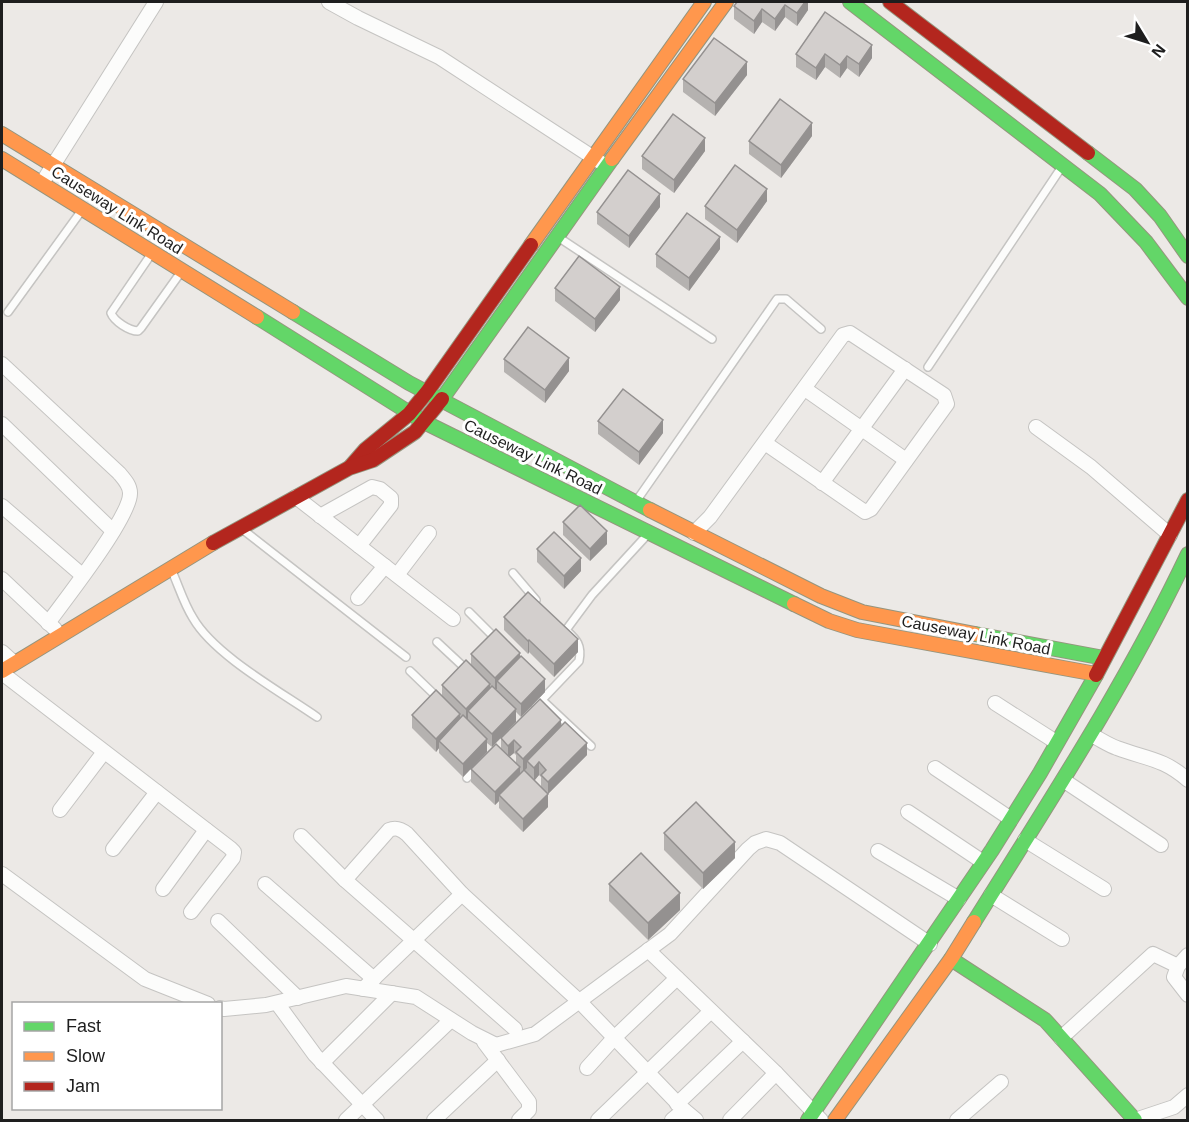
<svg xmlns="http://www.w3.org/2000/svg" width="1189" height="1122" viewBox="0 0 1189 1122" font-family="Arial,sans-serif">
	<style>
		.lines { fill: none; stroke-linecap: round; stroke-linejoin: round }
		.lane-casing { stroke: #c5c4c2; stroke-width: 10 }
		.street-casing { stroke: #c5c4c2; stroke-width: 16 }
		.fast-casing { stroke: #95957e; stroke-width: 16 }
		.slow-casing { stroke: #95957e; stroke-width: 16 }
		.jam-casing { stroke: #95957e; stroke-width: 16 }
		.lane { stroke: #fcfcfb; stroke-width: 7 }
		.street { stroke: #fcfcfb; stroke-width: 14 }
		.fast { stroke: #63d668; stroke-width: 14 }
		.slow { stroke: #ff974d; stroke-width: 14 }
		.jam { stroke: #b3261e; stroke-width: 14 }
		.wall { fill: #b5b2b0; fill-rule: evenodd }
		.shaded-wall { fill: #949190 }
		.building { fill: #d3cfcd; stroke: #949190; stroke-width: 1.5 }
		.labels { text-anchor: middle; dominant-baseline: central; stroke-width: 6; stroke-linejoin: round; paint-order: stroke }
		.street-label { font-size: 16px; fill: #1e1e1e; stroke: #fff }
	</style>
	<rect width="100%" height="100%" fill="#ece9e6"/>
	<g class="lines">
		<defs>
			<g id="lane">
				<polyline points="558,237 712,339"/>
				<path d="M152,253L111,313C114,321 129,331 138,331L141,328L181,272"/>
				<polyline points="8,312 82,210"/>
				<polyline points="928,367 1061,168"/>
				<polyline points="637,500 777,299 786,299 821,329"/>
				<polyline points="242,529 406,657"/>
				<path d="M172,571C179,587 184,604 193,618C214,655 281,692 317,717"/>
				<polyline points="513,573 536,600"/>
				<polyline points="469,612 497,640"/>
				<polyline points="437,642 467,670"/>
				<polyline points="410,671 439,699"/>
				<polyline points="542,700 591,746"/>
				<path d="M536,706L579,661C582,645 577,640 566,630L592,595L648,534"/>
				<polyline points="467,778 476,768"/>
			</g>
			<g id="street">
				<polyline points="329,2 358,18 439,57 600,162"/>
				<polyline points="42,183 156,2"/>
				<path d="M2,364L119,473C124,479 130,485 130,493C131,516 65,600 48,623"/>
				<polyline points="805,389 906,460"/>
				<polyline points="2,424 113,531"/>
				<polyline points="1036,427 1091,467 1170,535"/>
				<polyline points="822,483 905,369"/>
				<polyline points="296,497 453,619"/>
				<polyline points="2,506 82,575"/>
				<polyline points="320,516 372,487 380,489 391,498 391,505 359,546"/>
				<polyline points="694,533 710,517 843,335 850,333 944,395 947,404 871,509 865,512 765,443"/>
				<polyline points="397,575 429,533"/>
				<polyline points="2,579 55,629"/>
				<polyline points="358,598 385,566"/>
				<polyline points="2,652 14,663"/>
				<polyline points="2,673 230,848 234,852 233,858 191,912"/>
				<polyline points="995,703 1056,742"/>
				<path d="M1091,735C1100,739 1108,745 1117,748C1146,759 1163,758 1188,780"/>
				<polyline points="935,768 1011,819"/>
				<polyline points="1063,780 1161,845"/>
				<polyline points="60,810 104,752"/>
				<polyline points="908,812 983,862"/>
				<polyline points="301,836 345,880 515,1029"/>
				<polyline points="1025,840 1104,889"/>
				<polyline points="113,849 157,792"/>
				<polyline points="878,851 959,899"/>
				<polyline points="2,874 145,979 208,1004"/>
				<path d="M345,880L389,830C396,827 401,829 407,834L462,894"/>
				<polyline points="265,884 374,979"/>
				<polyline points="163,889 206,830"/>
				<polyline points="991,895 1062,939"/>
				<polyline points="218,921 298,998"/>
				<polyline points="648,950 776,1073 821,1120"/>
				<polyline points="1188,955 1178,966 1174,977 1188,995"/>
				<polyline points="363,989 462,894 579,1001 684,1110 696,1120"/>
				<polyline points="277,1003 315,1055 377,1120"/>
				<polyline points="220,1008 224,1009 266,1005 346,986 416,997 472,1033 496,1045 535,1034 670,934 748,849 755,843 766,839 780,843 930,944"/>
				<polyline points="1061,1038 1153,954 1178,966"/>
				<polyline points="484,1042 529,1102 529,1110 519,1120"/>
				<polyline points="322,1063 392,993"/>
				<polyline points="587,1068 614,1038 677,978"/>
				<polyline points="677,1104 743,1041"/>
				<polyline points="346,1120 451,1020"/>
				<polyline points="434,1120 498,1060"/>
				<polyline points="598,1120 711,1011"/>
				<polyline points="672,1120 684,1110"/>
				<polyline points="730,1120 776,1073"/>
				<polyline points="957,1120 1001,1082"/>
				<polyline points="1135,1120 1174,1107 1188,1095"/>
			</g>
			<g id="fast">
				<polyline points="850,2 1100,194 1146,242 1188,298"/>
				<polyline points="1088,153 1135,189 1160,216 1188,256"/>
				<polyline points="293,312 409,383 650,510"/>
				<polyline points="257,317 424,422 794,604"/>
				<polyline points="442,399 612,159"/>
				<polyline points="975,634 1104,658"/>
				<path d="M974,922C1049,802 1127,683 1188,554"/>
				<polyline points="951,959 1045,1020 1135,1120"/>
				<polyline points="808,1120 992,850 1040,773 1096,675"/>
			</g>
			<g id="slow">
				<polyline points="2,134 293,312"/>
				<polyline points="2,159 257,317"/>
				<polyline points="612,159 726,2"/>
				<polyline points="531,245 704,2"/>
				<polyline points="650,510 821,596 862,612 975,634"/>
				<polyline points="794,604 829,621 857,630 1096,674"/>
				<polyline points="2,671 213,543"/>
				<polyline points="835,1120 951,959 974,922"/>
			</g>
			<g id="jam">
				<polyline points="890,2 1088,153"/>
				<polyline points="351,466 365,450 409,414 427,392 531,245"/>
				<polyline points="213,543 349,468 373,460 415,432 442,399"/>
				<polyline points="1096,675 1188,500"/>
			</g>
		</defs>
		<use href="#lane" class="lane-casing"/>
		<use href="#street" class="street-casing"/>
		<use href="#fast" class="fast-casing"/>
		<use href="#slow" class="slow-casing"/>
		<use href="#jam" class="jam-casing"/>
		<use href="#lane" class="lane"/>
		<use href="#street" class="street"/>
		<use href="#fast" class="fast"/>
		<use href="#slow" class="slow"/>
		<use href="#jam" class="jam"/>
	</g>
	<g class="wall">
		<polygon points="808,2 808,10 797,26 785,17 775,31 762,22 754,34 734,19 734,6"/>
		<polygon points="825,12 872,58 859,77 847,68 840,78 825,67 816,80 796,67 796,54"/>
		<polygon points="747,75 715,116 683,92 683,79"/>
		<polygon points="812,136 781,178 749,154 749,141"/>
		<polygon points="705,151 674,193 642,169 642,156"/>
		<polygon points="767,201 737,243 705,219 705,206"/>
		<polygon points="660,207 629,248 597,224 597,212"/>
		<polygon points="720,249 689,291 656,267 656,254"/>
		<polygon points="555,288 620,300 595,332 555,301"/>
		<polygon points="504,359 569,371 545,403 504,372"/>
		<polygon points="598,421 663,433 639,465 598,434"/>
		<polygon points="563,522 607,544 590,561 563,535"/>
		<polygon points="537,549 581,571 564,589 537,562"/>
		<polygon points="504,617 578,652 554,677 529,652 528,654 504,630"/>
		<polygon points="471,654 520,657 545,692 521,717 516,712 516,722 492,747 487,743 487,752 463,777 439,753 439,748 436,752 412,728 412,715 442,695 442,685 471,665"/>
		<path d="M561,726L587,755L548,794L541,787V777L539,775L534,781L548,807L523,832L499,808V801L495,805L471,782V769L501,749V738ZM514,753L516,755V764L509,757Z"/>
		<polygon points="664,833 735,858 703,889 664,850"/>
		<polygon points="609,884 680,910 648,940 609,901"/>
	</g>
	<g class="shaded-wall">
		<polygon points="805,2 808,2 808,10 797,26 797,13"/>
		<polygon points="785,5 785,17 775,31 775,19"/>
		<polygon points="762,9 762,22 754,34 754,21"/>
		<polygon points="872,45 872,58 859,77 859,64"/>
		<polygon points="825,54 825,67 816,80 816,68"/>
		<polygon points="847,56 847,68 840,78 840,65"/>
		<polygon points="747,62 747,75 715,116 715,103"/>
		<polygon points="812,123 812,136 781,178 781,165"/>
		<polygon points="705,138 705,151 674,193 674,180"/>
		<polygon points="767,189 767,201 737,243 737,230"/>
		<polygon points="660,194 660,207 629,248 629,236"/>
		<polygon points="720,237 720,249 689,291 689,278"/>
		<polygon points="620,287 620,300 595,332 595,319"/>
		<polygon points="569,358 569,371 545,403 545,390"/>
		<polygon points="663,420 663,433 639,465 639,452"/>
		<polygon points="607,531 607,544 590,561 590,549"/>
		<polygon points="581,558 581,571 564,589 564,576"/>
		<polygon points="578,639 578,652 554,677 554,664"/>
		<polygon points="529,640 529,652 528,654 528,641"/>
		<polygon points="520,653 520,666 497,681 497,689 495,691 495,678"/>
		<polygon points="545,679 545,692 521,717 521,704"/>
		<polygon points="490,684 490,697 468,711 468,720 466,722 466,709"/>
		<polygon points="516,709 516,722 492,747 492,734"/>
		<polygon points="460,714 460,727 439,741 439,748 436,752 436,739"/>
		<polygon points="561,720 561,733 527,761 527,768 523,772 523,759"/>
		<polygon points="487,739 487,752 463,777 463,764"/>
		<polygon points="514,740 514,753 508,758 508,746"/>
		<polygon points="587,743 587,755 548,794 548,782"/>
		<polygon points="539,762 539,775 534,781 534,768"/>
		<polygon points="520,767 520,780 499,795 499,801 495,805 495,792"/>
		<polygon points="548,794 548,807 523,832 523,819"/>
		<polygon points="735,842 735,858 703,889 703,873"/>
		<polygon points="680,893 680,910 648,940 648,923"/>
	</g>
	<g class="building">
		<polygon points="737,2 805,2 797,13 785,5 775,19 762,9 754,21 734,6"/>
		<polygon points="825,12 872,45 859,64 847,56 840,65 825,54 816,68 796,54"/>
		<polygon points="714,38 747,62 715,103 683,79"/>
		<polygon points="780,99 812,123 781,165 749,141"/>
		<polygon points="673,114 705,138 674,180 642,156"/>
		<polygon points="735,165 767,189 737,230 705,206"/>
		<polygon points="628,170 660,194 629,236 597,212"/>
		<polygon points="687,213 720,237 689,278 656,254"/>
		<polygon points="579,256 620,287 595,319 555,288"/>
		<polygon points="528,327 569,358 545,390 504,359"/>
		<polygon points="623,389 663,420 639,452 598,421"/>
		<polygon points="580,505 607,531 590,549 563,522"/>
		<polygon points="554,532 581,558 564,576 537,549"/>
		<polygon points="528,592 578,639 554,664 529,640 528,641 504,617"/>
		<polygon points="496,629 520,653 495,678 471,654"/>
		<polygon points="521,656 545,679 521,704 497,681"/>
		<polygon points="466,660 490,684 466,709 442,685"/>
		<polygon points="492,686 516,709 492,734 468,711"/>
		<polygon points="436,690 460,714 436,739 412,715"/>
		<polygon points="540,699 561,720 523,759 516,752 521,747 514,740 508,746 501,738"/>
		<polygon points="463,715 487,739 463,764 439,741"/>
		<polygon points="565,722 587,743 548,782 541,775 546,770 539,762 534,768 527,761"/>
		<polygon points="496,744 520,767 495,792 471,769"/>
		<polygon points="524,770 548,794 523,819 499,795"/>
		<polygon points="696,802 735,842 703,873 664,833"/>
		<polygon points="641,853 680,893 648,923 609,884"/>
	</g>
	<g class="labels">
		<g class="street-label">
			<text transform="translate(117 210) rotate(32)">Causeway Link Road</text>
			<text transform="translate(533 457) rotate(26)">Causeway Link Road</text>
			<text transform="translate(976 635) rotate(11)">Causeway Link Road</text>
		</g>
	</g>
	<rect width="1189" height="1122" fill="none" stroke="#1e1e1e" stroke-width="6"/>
	<rect x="12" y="1002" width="210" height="108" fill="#ffffff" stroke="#a5a5a5" stroke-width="1.5"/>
	<rect x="24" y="1022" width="30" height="9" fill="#63d668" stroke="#a5a5a5" stroke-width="1.5"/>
	<text x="66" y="1032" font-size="18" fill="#1e1e1e">Fast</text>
	<rect x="24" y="1052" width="30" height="9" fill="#ff974d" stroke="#a5a5a5" stroke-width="1.5"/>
	<text x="66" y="1062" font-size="18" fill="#1e1e1e">Slow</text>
	<rect x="24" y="1082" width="30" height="9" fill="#b3261e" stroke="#a5a5a5" stroke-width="1.5"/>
	<text x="66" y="1092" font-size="18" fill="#1e1e1e">Jam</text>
	<g transform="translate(1147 42) rotate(128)" stroke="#ffffff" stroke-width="4.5" paint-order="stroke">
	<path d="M0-4.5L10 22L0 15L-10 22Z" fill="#1e1e1e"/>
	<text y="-9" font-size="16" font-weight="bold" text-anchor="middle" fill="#1e1e1e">N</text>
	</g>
</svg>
